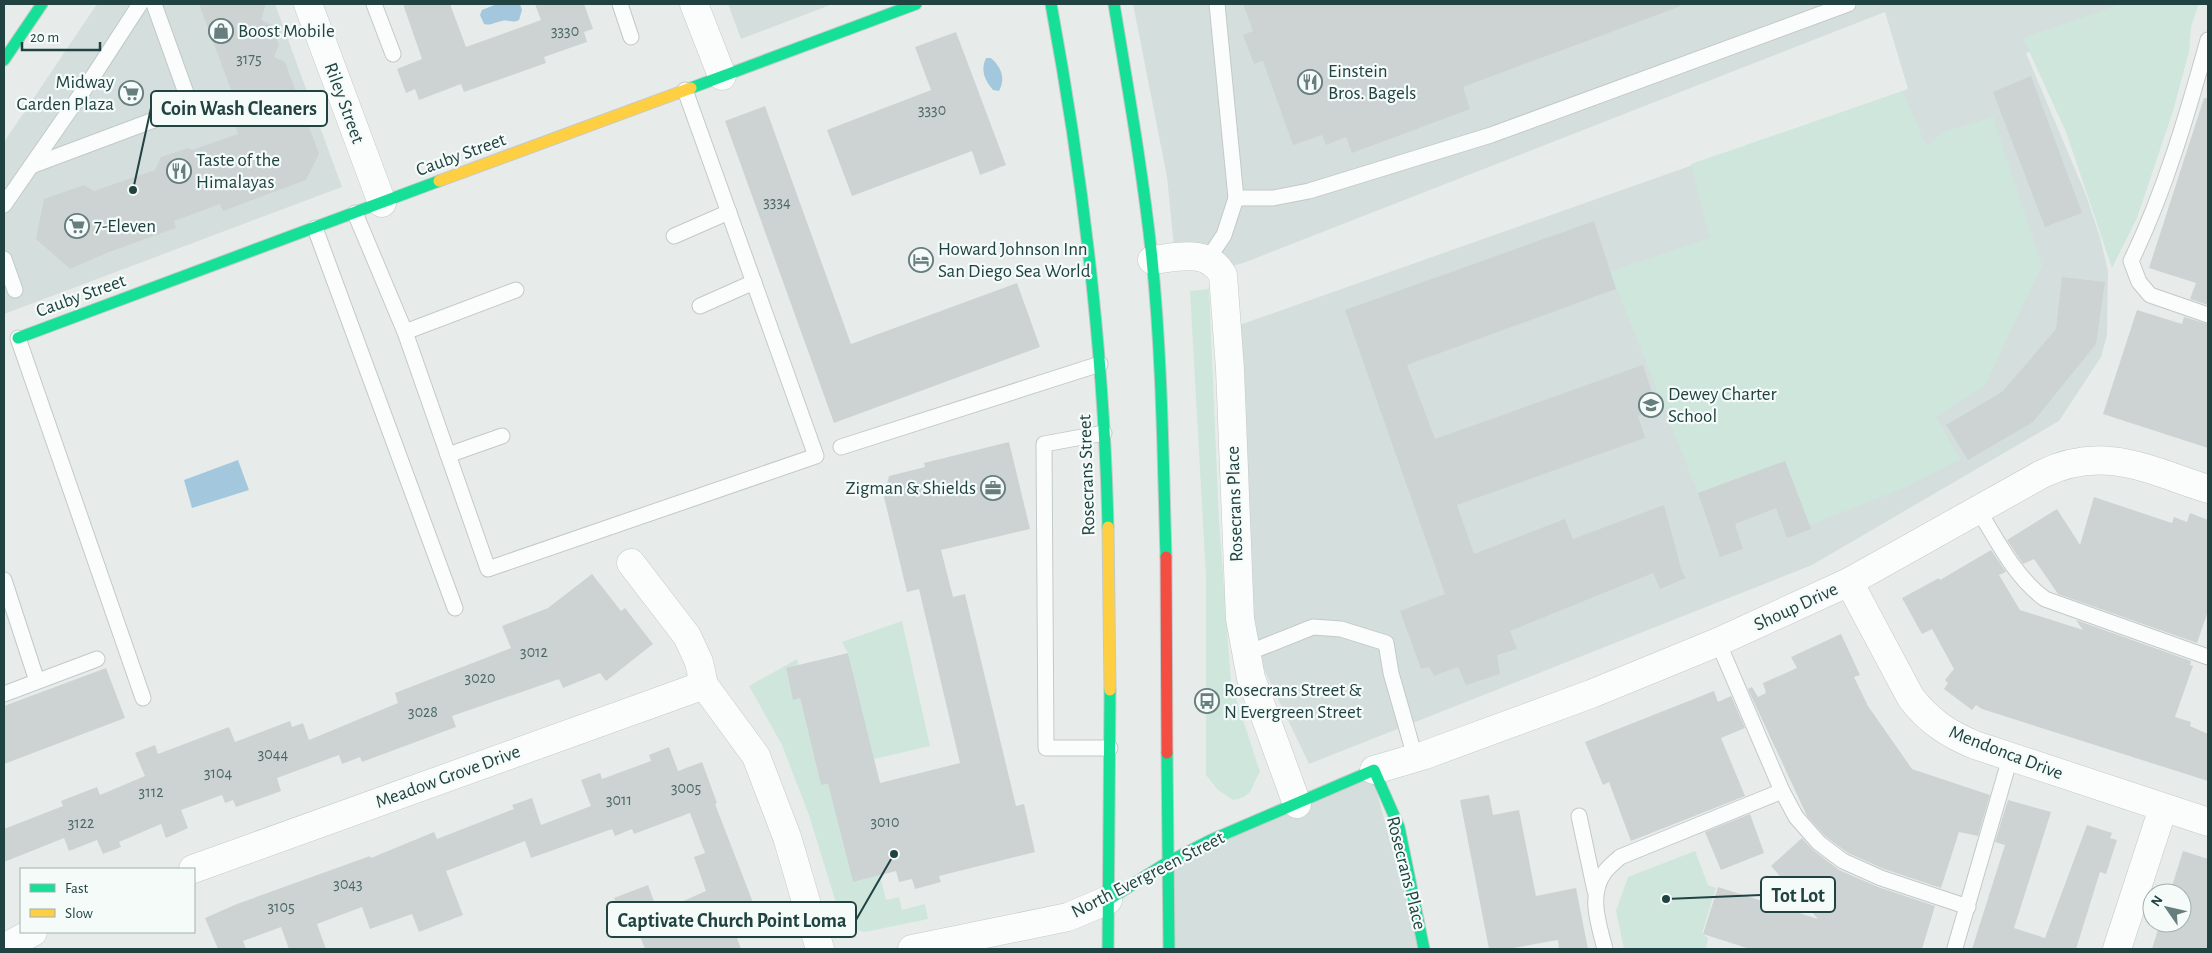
<svg xmlns="http://www.w3.org/2000/svg" width="2212" height="953" viewBox="0 0 2212 953" font-family="'Alegreya Sans',sans-serif">
	<style>
		.built { fill: #d4dfdd }
		.green { fill: #cee6dc }
		.water { fill: #a3c8de }
		.building { fill: #ccd3d2 }
		.lines { fill: none; stroke-linecap: round; stroke-linejoin: round }
		.lane-casing { stroke: #c3c9c8; stroke-width: 17 }
		.street-casing { stroke: #c3c9c8; stroke-width: 29 }
		.fast-casing { stroke: #c2cac9; stroke-width: 13 }
		.slow-casing { stroke: #c2cac9; stroke-width: 13 }
		.jam-casing { stroke: #c2cac9; stroke-width: 13 }
		.lane { stroke: #fbfcfc; stroke-width: 15 }
		.street { stroke: #fbfcfc; stroke-width: 28 }
		.fast { stroke: #16e098; stroke-width: 11 }
		.slow { stroke: #ffcf43; stroke-width: 11 }
		.jam { stroke: #f24e42; stroke-width: 11 }
		.labels { text-anchor: middle; dominant-baseline: central; stroke-width: 4.5; stroke-linejoin: round; paint-order: stroke }
		.number-label { font-size: 16px; fill: #4c6867 }
		.poi-label { font-size: 19px; fill: #204342; stroke: #f5fbf9; text-anchor: start }
		.street-label { font-size: 19px; fill: #204342; stroke: #f5fbf9 }
		.leader { fill: none; stroke: #204342; stroke-width: 2 }
		.callout-dot { fill: #204342; stroke: #f5fbf9; stroke-width: 2 }
		.callout { fill: #f5fbf9; stroke: #204342; stroke-width: 2 }
		.callout-label { font-size: 20px; text-anchor: middle; font-weight: bold; fill: #204342 }
	</style>
	<rect width="100%" height="100%" fill="#e7eceb"/>
	<g class="built">
		<polygon points="97,4 275,4 342,187 4,314 4,142"/>
		<polygon points="728,4 833,4 741,39"/>
		<polygon points="1133,4 2180,4 2026,53 2086,195 2100,237 2108,271 2107,335 2101,357 2059,421 1812,565 1309,764 1240,619 1228,329 1908,89 1885,12 1246,262 1220,270 1175,258 1167,177"/>
		<polygon points="1372,775 1420,949 1173,949 1172,865"/>
	</g>
	<g class="green">
		<polygon points="2121,4 2201,4 2198,6 2191,27 2189,52 2173,111 2137,218 2112,268 2066,132 2023,38"/>
		<polygon points="1903,91 1926,146 1944,132 1993,117 2042,265 1985,385 1936,417 1960,459 1906,487 1810,525 1785,461 1698,493 1610,272 1710,238 1691,164"/>
		<path d="M1209,289L1219,521L1231,683L1260,772C1250,787 1255,796 1233,800L1218,790L1206,775V577L1190,291Z"/>
		<polygon points="902,621 930,746 874,759 848,653 842,642"/>
		<polygon points="797,659 798,665 786,669 793,699 800,698 821,785 828,784 853,882 880,875 886,900 899,897 902,910 925,904 928,919 865,932 850,928 841,919 809,815 782,745 749,686"/>
		<polygon points="1695,851 1708,885 1716,888 1702,933 1708,938 1706,949 1624,949 1616,911 1628,877"/>
	</g>
	<g class="water">
		<path d="M497,4H520L522,10L519,20C512,24 509,19 502,21C494,22 492,26 484,24L480,15L482,10Z"/>
		<path d="M986,58H991C1001,67 1006,78 999,91L993,90C985,81 980,70 986,58Z"/>
		<polygon points="238,460 249,490 192,508 184,480"/>
	</g>
	<g class="building">
		<polygon points="199,4 266,4 261,20 272,25 279,45 274,57 285,62 319,154 306,180 223,211 220,204 174,221 176,228 109,252 70,269 36,239 44,199 84,185 94,191 155,170 161,157 188,148 192,150 238,134 235,125 243,122"/>
		<polygon points="403,4 450,4 466,47 541,20 535,4 584,4 593,29 584,32 587,42 544,57 546,63 464,92 461,84 419,100 415,89 406,93 397,69 422,59"/>
		<polygon points="1243,4 1680,4 1681,6 1463,87 1470,109 1352,153 1346,137 1326,145 1322,135 1293,145 1263,61 1254,64 1243,35 1253,31"/>
		<polygon points="956,32 1006,165 980,175 972,151 852,196 827,130 931,90 915,47"/>
		<polygon points="2031,76 2082,213 2045,227 1993,92"/>
		<polygon points="2204,98 2208,98 2208,305 2190,299 2196,283 2149,268"/>
		<polygon points="765,106 851,344 1017,283 1040,347 834,423 725,121"/>
		<polygon points="1594,221 1616,289 1407,365 1435,439 1643,365 1658,410 1638,416 1645,438 1457,505 1474,554 1565,519 1573,539 1664,505 1682,572 1686,578 1660,589 1653,573 1510,631 1517,649 1497,655 1500,674 1466,685 1458,667 1434,676 1429,667 1421,669 1400,611 1445,594 1345,310"/>
		<polygon points="2062,277 2105,282 2096,344 2033,422 1968,460 1946,425 2002,392 2056,329"/>
		<polygon points="2137,310 2182,324 2184,317 2208,324 2208,448 2103,414"/>
		<polygon points="1009,442 1030,529 941,550 953,597 965,594 1016,806 1024,804 1035,852 939,876 941,882 915,889 912,879 899,882 896,871 853,882 828,784 821,785 800,698 793,700 786,668 848,653 880,783 960,763 919,589 907,592 884,497 889,476 925,467 924,463"/>
		<polygon points="1785,461 1811,529 1787,538 1776,508 1735,524 1743,549 1720,557 1698,493"/>
		<polygon points="2094,497 2172,523 2174,517 2187,522 2190,513 2208,520 2208,611 2197,643 2058,594 2034,559 2023,564 2007,540 2057,509 2080,545"/>
		<polygon points="1991,550 2006,572 1999,575 2020,610 2083,630 2076,620 2191,661 2190,665 2193,666 2175,717 2191,722 2190,726 2208,734 2208,781 1982,709 1976,705 1972,710 1944,689 1948,683 1945,680 1954,669 1932,629 1922,634 1902,598 1939,578 1940,580"/>
		<polygon points="592,574 621,611 625,608 653,644 606,681 600,673 563,688 559,679 452,716 456,727 362,762 360,757 342,764 339,755 277,778 281,791 262,798 236,807 233,800 225,803 222,795 181,810 188,828 166,838 161,824 119,842 121,847 103,854 97,840 69,851 64,838 4,862 4,829 63,806 61,801 97,787 100,795 145,776 135,753 155,745 158,754 229,727 235,742 290,721 292,727 303,723 309,740 398,703 395,693 511,648 502,626 548,608"/>
		<polygon points="1841,634 1860,675 1854,677 1868,706 1912,769 1990,795 1978,836 1959,832 1941,888 1884,869 1848,853 1825,836 1807,816 1748,689 1752,687 1758,697 1766,693 1763,683 1797,668 1791,657"/>
		<polygon points="106,668 125,718 4,764 4,706"/>
		<polygon points="1714,691 1718,702 1731,696 1745,728 1721,738 1745,796 1631,841 1609,782 1603,785 1585,742"/>
		<polygon points="669,747 678,771 702,762 717,803 715,804 759,918 733,927 741,949 645,949 635,924 625,927 614,898 648,885 658,912 706,891 694,857 705,853 690,813 634,834 632,829 615,836 612,829 531,858 525,841 446,871 463,915 419,932 412,914 370,929 362,907 317,924 326,949 289,949 281,927 243,941 246,949 218,949 205,918 237,904 370,856 371,858 434,832 437,839 514,809 512,805 532,798 541,825 591,806 581,780 600,773 602,779 651,761 649,755"/>
		<polygon points="1489,795 1493,815 1519,810 1536,896 1576,888 1588,949 1559,949 1558,940 1508,949 1489,949 1460,800"/>
		<polygon points="2008,800 2051,812 2014,928 2045,938 2087,825 2112,833 2110,838 2117,840 2106,874 2100,872 2076,949 1972,949 2005,845 1995,842"/>
		<polygon points="1750,814 1764,853 1721,870 1705,832"/>
		<polygon points="1802,838 1813,850 1839,870 1878,887 1935,906 1922,949 1750,949 1703,934 1718,887 1818,919 1771,866"/>
		<polygon points="2183,851 2208,859 2208,949 2152,949 2160,923 2182,923 2182,893 2170,893"/>
	</g>
	<g class="lines">
		<defs>
			<g id="lane">
				<polyline points="374,4 393,54"/>
				<polyline points="620,4 631,37"/>
				<path d="M2208,40C2187,115 2165,191 2131,261L2139,282L2150,295L2208,315"/>
				<polyline points="31,166 90,81 140,4"/>
				<polyline points="1236,198 1273,198 1309,191 1491,135 1848,4"/>
				<polyline points="4,205 31,166 170,114 186,93 154,4"/>
				<polyline points="355,213 405,332 488,569 816,456 685,90"/>
				<polyline points="315,228 455,608"/>
				<polyline points="674,236 729,212"/>
				<polyline points="4,259 15,290"/>
				<polyline points="1208,259 1224,235 1236,198 1217,4"/>
				<polyline points="700,306 754,282"/>
				<polyline points="405,332 516,290"/>
				<polyline points="18,338 143,698"/>
				<polyline points="1104,433 1044,444 1046,748 1110,748"/>
				<polyline points="841,447 1100,364"/>
				<polyline points="448,455 502,436"/>
				<path d="M1979,511C1998,542 2015,577 2045,599L2208,657"/>
				<polyline points="4,580 37,681"/>
				<polyline points="1718,642 1782,791 1796,817 1819,843 1843,861 1881,878 1968,907"/>
				<polyline points="1245,654 1313,627 1341,629 1386,643 1391,673 1415,757"/>
				<polyline points="4,694 97,659"/>
				<polyline points="1579,816 1595,891"/>
				<polyline points="1955,948 2010,758"/>
				<path d="M1605,949C1599,925 1588,896 1604,873C1608,867 1615,862 1620,857L1782,791"/>
			</g>
			<g id="street">
				<polyline points="308,4 382,203"/>
				<polyline points="694,4 722,76"/>
				<path d="M1152,260C1178,257 1208,248 1223,275L1230,369L1240,619L1251,678L1297,804"/>
				<polyline points="631,563 687,636 699,662 704,685 756,756 787,837 820,949"/>
				<path d="M1849,582L1911,698C1929,721 1948,734 1975,745L2208,822"/>
				<path d="M1374,770L1425,755L1591,694L1718,642L1849,582L2042,474C2104,444 2148,470 2208,489"/>
				<polyline points="193,869 704,685"/>
				<polyline points="4,948 33,932"/>
				<polyline points="912,949 1068,917 1108,900"/>
				<polyline points="2117,949 2163,808"/>
			</g>
			<g id="fast">
				<path d="M1051,4C1083,177 1104,351 1108,527"/>
				<path d="M1114,4C1128,89 1143,173 1152,259C1162,358 1163,458 1166,557"/>
				<polyline points="4,60 42,4"/>
				<polyline points="691,88 916,4"/>
				<polyline points="18,338 439,181"/>
				<polyline points="1167,753 1169,949"/>
				<polyline points="1108,900 1168,862 1211,840 1374,770 1399,827 1424,949"/>
				<polyline points="1108,949 1110,690"/>
			</g>
			<g id="slow">
				<polyline points="439,181 691,88"/>
				<polyline points="1108,527 1110,690"/>
			</g>
			<polyline id="jam" points="1166,557 1167,753"/>
		</defs>
		<use href="#lane" class="lane-casing"/>
		<use href="#street" class="street-casing"/>
		<use href="#fast" class="fast-casing"/>
		<use href="#slow" class="slow-casing"/>
		<use href="#jam" class="jam-casing"/>
		<use href="#lane" class="lane"/>
		<use href="#street" class="street"/>
		<use href="#fast" class="fast"/>
		<use href="#slow" class="slow"/>
		<use href="#jam" class="jam"/>
	</g>
	<defs>
		<symbol id="shop-ring" viewBox="-11 -11 22 22"><circle r="9.5" fill="#f5fbf9" stroke="#667e7d" stroke-width="1.5"/><path d="M-5-2.5h2.3a2.7 3.5 0 0 1 5.4 0H5L5.5 6h-11ZM-1.5-2.5h3a1.5 2.3 0 0 0-3 0Z" fill="#667e7d"/></symbol>
		<symbol id="restaurant-ring" viewBox="-11 -11 22 22"><circle r="9.5" fill="#f5fbf9" stroke="#667e7d" stroke-width="1.5"/><path d="M-5-6h1v4h1v-4h1v4h1v-4h1v5L-1.5 .5V6h-2V.5L-5-1ZM5-6V6H3V1.5H1.5Q1.5-4 5-6Z" fill="#667e7d"/></symbol>
		<symbol id="supermarket-ring" viewBox="-11 -11 22 22"><circle r="9.5" fill="#f5fbf9" stroke="#667e7d" stroke-width="1.5"/><path d="M-6-5.5h2.5l.6 2H6L4.5 2H-2.5L-4.4-4H-6ZM-1.5 3.2a1.3 1.3 0 1 0 .1 0ZM3 3.2a1.3 1.3 0 1 0 .1 0Z" fill="#667e7d"/></symbol>
		<symbol id="hotel-ring" viewBox="-11 -11 22 22"><circle r="9.5" fill="#f5fbf9" stroke="#667e7d" stroke-width="1.5"/><path d="M-6-4.5h1.5V1H6V5H4.5V3h-9V5H-6ZM-4 0a1.8 1.8 0 1 1 3.6 0ZM.5 0V-2.5h3Q6-2.5 6 0Z" fill="#667e7d"/></symbol>
		<symbol id="school-ring" viewBox="-11 -11 22 22"><circle r="9.5" fill="#f5fbf9" stroke="#667e7d" stroke-width="1.5"/><path d="M0-5L7-2L0 1L-7-2ZM-4 1L0 2.5L4 1V4Q0 6-4 4Z" fill="#667e7d"/></symbol>
		<symbol id="office-ring" viewBox="-11 -11 22 22"><circle r="9.5" fill="#f5fbf9" stroke="#667e7d" stroke-width="1.5"/><path d="M-6-3h4V-5.5h4V-3h4V5H-6ZM-1-4.5V-3h2v-1.5ZM-6 0V1H6V0Z" fill="#667e7d"/></symbol>
		<symbol id="bus-ring" viewBox="-11 -11 22 22"><circle r="9.5" fill="#f5fbf9" stroke="#667e7d" stroke-width="1.5"/><path d="M-5-6H5V4H4V6H2V4H-2V6H-4V4H-5ZM-3.5-4V0h7V-4ZM-3.5 1.2v1.5H-2V1.2ZM2 1.2v1.5H3.5V1.2Z" fill="#667e7d"/></symbol>
	</defs>
	<g fill-rule="evenodd">
		<use href="#shop-ring" x="207" y="17" width="28" height="28"/>
		<use href="#restaurant-ring" x="1296" y="68" width="28" height="28"/>
		<use href="#supermarket-ring" x="117" y="79" width="28" height="28"/>
		<use href="#restaurant-ring" x="165" y="157" width="28" height="28"/>
		<use href="#supermarket-ring" x="63" y="212" width="28" height="28"/>
		<use href="#hotel-ring" x="907" y="246" width="28" height="28"/>
		<use href="#school-ring" x="1637" y="391" width="28" height="28"/>
		<use href="#office-ring" x="979" y="474" width="28" height="28"/>
		<use href="#bus-ring" x="1193" y="687" width="28" height="28"/>
	</g>
	<g class="labels">
		<g class="number-label">
			<text x="565" y="31">3330</text>
			<text x="249" y="59">3175</text>
			<text x="932" y="110">3330</text>
			<text x="777" y="202">3334</text>
			<text x="534" y="652">3012</text>
			<text x="480" y="678">3020</text>
			<text x="423" y="712">3028</text>
			<text x="273" y="754">3044</text>
			<text x="218" y="773">3104</text>
			<text x="686" y="788">3005</text>
			<text x="151" y="792">3112</text>
			<text x="619" y="800">3011</text>
			<text x="885" y="822">3010</text>
			<text x="81" y="823">3122</text>
			<text x="348" y="884">3043</text>
			<text x="281" y="907">3105</text>
		</g>
		<g class="poi-label">
			<text x="238" y="31">Boost Mobile</text>
			<text x="1328" y="71">Einstein<tspan x="1328" dy="22">Bros. Bagels</tspan></text>
			<text x="114" y="82" text-anchor="end">Midway<tspan x="114" dy="22">Garden Plaza</tspan></text>
			<text x="196" y="160">Taste of the<tspan x="196" dy="22">Himalayas</tspan></text>
			<text x="94" y="226">7-Eleven</text>
			<text x="938" y="249">Howard Johnson Inn<tspan x="938" dy="22">San Diego Sea World</tspan></text>
			<text x="1668" y="394">Dewey Charter<tspan x="1668" dy="22">School</tspan></text>
			<text x="976" y="488" text-anchor="end">Zigman &amp; Shields</text>
			<text x="1224" y="690">Rosecrans Street &amp;<tspan x="1224" dy="22">N Evergreen Street</tspan></text>
		</g>
		<g class="street-label">
			<text transform="translate(344 103) rotate(70)">Riley Street</text>
			<text transform="translate(461 155) rotate(-20)">Cauby Street</text>
			<text transform="translate(81 296) rotate(-20)">Cauby Street</text>
			<text transform="translate(1087 475) rotate(-92)">Rosecrans Street</text>
			<text transform="translate(1235 504) rotate(-92)">Rosecrans Place</text>
			<text transform="translate(1796 607) rotate(-25)">Shoup Drive</text>
			<text transform="translate(2006 753) rotate(21)">Mendonca Drive</text>
			<text transform="translate(448 777) rotate(-20)">Meadow Grove Drive</text>
			<text transform="translate(1406 873) rotate(76)">Rosecrans Place</text>
			<text transform="translate(1148 875) rotate(-27)">North Evergreen Street</text>
		</g>
	</g>
	<path class="leader" d="M133 190L151 108M1666 899L1761 895M894 854L856 920"/>
	<g class="callout-dot">
		<circle cx="133" cy="190" r="5"/>
		<circle cx="1666" cy="899" r="5"/>
		<circle cx="894" cy="854" r="5"/>
	</g>
	<g class="callout">
		<rect x="151" y="91" width="176" height="35" rx="5"/>
		<rect x="1761" y="877" width="74" height="35" rx="5"/>
		<rect x="607" y="902" width="249" height="35" rx="5"/>
	</g>
	<g class="callout-label">
		<text x="239" y="115">Coin Wash Cleaners</text>
		<text x="1798" y="902">Tot Lot</text>
		<text x="732" y="927">Captivate Church Point Loma</text>
	</g>
	<rect width="2212" height="953" fill="none" stroke="#204342" stroke-width="10"/>
	<rect x="20" y="868" width="175" height="65" fill="#f5fbf9" stroke="#a0b1b0"/>
	<rect x="30" y="884" width="25" height="8" fill="#16e098" stroke="#a0b1b0"/>
	<text x="65" y="893" font-size="15" fill="#204342">Fast</text>
	<rect x="30" y="909" width="25" height="8" fill="#ffcf43" stroke="#a0b1b0"/>
	<text x="65" y="918" font-size="15" fill="#204342">Slow</text>
	<g transform="translate(2167 908) rotate(304)"><circle r="24" fill="#f5fbf9" stroke="#a0b1b0"/>
	<path d="M0-4L9 19L0 12L-9 19Z" fill="#667e7d"/>
	<text y="-8" font-size="14" font-weight="bold" text-anchor="middle" fill="#204342">N</text>
	</g>
	<path d="M22 42v8h78v-8" fill="none" stroke="#204342" stroke-width="2.5"/>
	<text x="30" y="42" font-size="15" fill="#204342" stroke="#f5fbf9" stroke-width="4" paint-order="stroke">20 m</text>
</svg>
